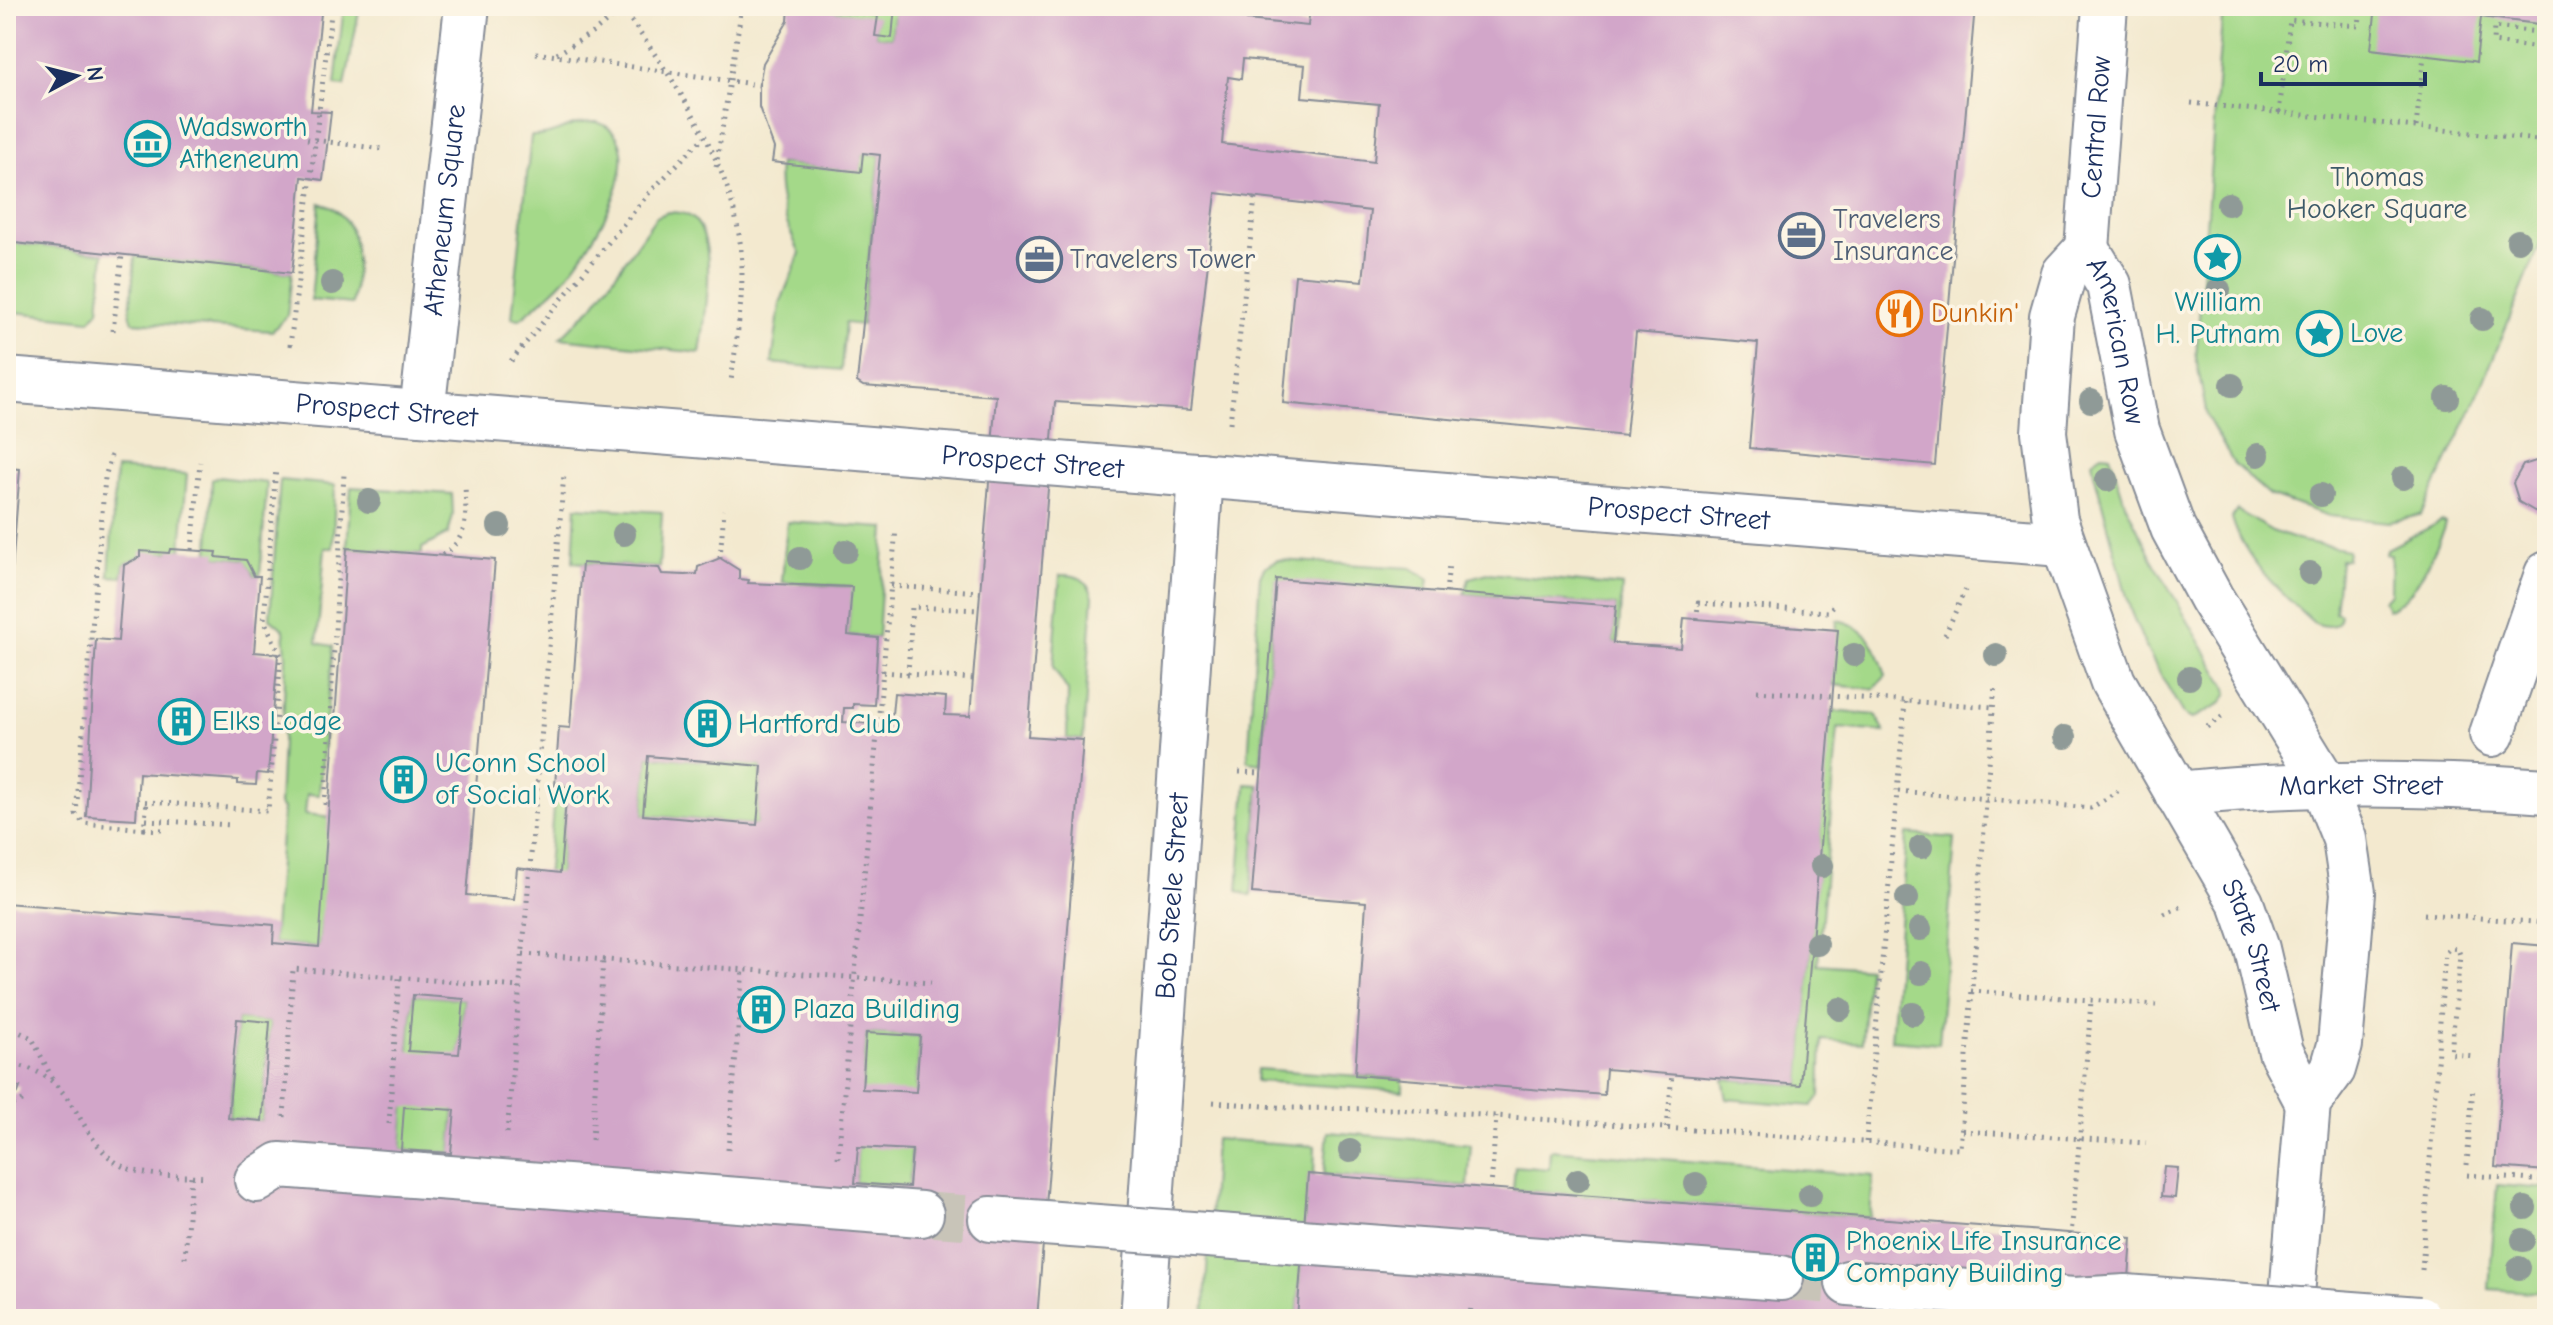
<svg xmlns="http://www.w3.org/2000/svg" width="2553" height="1325" viewBox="0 0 2553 1325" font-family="'Comic Neue',sans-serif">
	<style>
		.green { fill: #a4d989; stroke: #608474; stroke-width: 2 }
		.building { fill: #d2a6c9; fill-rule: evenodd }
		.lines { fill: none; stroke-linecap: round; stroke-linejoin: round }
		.minor-tunnel { stroke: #c8c4b8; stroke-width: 44; stroke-dasharray: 44 22; stroke-linecap: butt }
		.minor-casing { stroke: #878c96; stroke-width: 48 }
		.major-casing { stroke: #878c96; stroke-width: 48 }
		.path { stroke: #878c96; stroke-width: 5; stroke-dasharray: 2 6; stroke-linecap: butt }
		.minor { stroke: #fff; stroke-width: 44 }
		.major { stroke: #fff; stroke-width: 44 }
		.minor-bridge-casing { stroke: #878c96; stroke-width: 48; stroke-linecap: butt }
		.path-bridge { stroke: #878c96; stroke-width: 5; stroke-dasharray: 2 6; stroke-linecap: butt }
		.minor-bridge { stroke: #fff; stroke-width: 44 }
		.tree { fill: #8f9a97 }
		.labels { text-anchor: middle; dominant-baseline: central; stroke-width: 7; stroke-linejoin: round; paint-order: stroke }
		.culture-label { font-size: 28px; fill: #0d838f; stroke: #fcf5e5; text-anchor: start }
		.street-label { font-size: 28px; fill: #1b2f5e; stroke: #fcf5e5 }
		.park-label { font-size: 28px; fill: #3d5a69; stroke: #fcf5e5 }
		.service-label { font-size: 28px; fill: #4e5e75; stroke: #fcf5e5; text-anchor: start }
		.food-label { font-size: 28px; fill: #c56008; stroke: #fcf5e5; text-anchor: start }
	</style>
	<rect width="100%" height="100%" fill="#fcf5e5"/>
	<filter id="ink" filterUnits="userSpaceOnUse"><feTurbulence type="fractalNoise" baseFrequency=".0125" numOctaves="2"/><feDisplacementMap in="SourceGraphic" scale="16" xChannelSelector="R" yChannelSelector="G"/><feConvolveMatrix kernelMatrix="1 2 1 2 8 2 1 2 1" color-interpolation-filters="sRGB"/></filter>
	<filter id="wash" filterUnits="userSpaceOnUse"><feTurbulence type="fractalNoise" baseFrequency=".006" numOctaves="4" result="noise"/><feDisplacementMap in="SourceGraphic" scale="32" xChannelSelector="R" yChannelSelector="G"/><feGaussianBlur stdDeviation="1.8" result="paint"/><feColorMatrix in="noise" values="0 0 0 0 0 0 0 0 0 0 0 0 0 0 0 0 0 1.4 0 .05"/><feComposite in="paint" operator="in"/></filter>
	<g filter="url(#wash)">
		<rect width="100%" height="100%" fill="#f3e9cf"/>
		<g class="green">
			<polygon points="344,6 360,6 345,86 335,85"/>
			<polygon points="895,6 892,38 875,36 877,17 799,7"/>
			<polygon points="2223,6 2547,6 2547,228 2473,407 2421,515 2389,522 2329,516 2269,495 2234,464 2207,417 2196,357"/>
			<path d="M597,122C659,143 591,247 566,277C553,292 536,306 520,319L512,318L531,136C557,137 568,121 597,122Z"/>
			<path d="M863,153L880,155L862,325L845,323L841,370L772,363L780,304L800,253C785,223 776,196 779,163L860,171Z"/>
			<path d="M320,203C364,214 358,270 352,304L311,300Z"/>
			<path d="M668,212C674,213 682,212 687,215C722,229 704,324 700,353L560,338L593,306L656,217Z"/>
			<polygon points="6,242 104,253 99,310 90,320 6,311"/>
			<polygon points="135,256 292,273 287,316 272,331 133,322 130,313"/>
			<polygon points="2102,454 2110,455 2125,503 2152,559 2227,688 2228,694 2220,704 2192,719 2183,714 2146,648 2131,612 2094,473 2092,461"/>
			<polygon points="116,469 187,474 181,550 140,557 124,565 122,577 109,576"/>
			<polygon points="218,477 267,483 260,576 254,576 245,560 216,557 209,552 212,479"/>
			<polygon points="280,480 335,485 333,548 325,548 317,643 333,646 319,795 307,794 305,814 332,817 319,947 273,943 283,809 279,805 286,657 284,630 270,618"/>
			<polygon points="351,487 452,494 453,515 448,534 422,548 422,554 347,548"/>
			<polygon points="576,507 662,512 659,568 573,562"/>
			<path d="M2237,510L2272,531L2297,540L2348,550L2347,559L2340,560L2335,612L2340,614C2339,630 2324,627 2313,622C2282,594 2244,560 2232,518Z"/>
			<path d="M2442,521L2446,523L2444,530C2434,551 2412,606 2387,609L2383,600L2390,594L2391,554H2386L2387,549Z"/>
			<polygon points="787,522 885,528 878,638 848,635 851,587 782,582"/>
			<polygon points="1278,560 1411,568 1429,579 1427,591 1276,580 1261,763 1248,761 1260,576 1264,567"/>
			<polygon points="1488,573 1622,586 1618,644 1613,643 1616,606 1465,594 1469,578"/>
			<path d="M1060,575C1078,574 1087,579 1093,596L1083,740L1067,739L1068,691L1053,667Z"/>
			<path d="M1837,620C1868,626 1878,649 1886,676L1874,689L1833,685Z"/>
			<polygon points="1830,711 1876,715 1885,732 1838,728 1818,964 1868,968 1862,1043 1822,1040 1820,1096 1812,1106 1727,1099 1723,1079 1800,1085"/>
			<polygon points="648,756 762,766 757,825 643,815"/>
			<polygon points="1246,784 1259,785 1251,896 1238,891"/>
			<polygon points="555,786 567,787 560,873 641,879 543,925"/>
			<polygon points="1907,834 1955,838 1939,1044 1891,1040"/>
			<polygon points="413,995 464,999 451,1153 401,1150"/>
			<polygon points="237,1019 270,1022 262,1121 229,1118"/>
			<polygon points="866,1033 920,1036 909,1187 855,1183"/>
			<polygon points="1257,1069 1403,1079 1403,1091 1256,1081"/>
			<polygon points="1328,1132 1471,1144 1468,1186 1324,1175"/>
			<polygon points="1215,1139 1315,1146 1314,1174 1309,1174 1297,1319 1204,1319"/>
			<polygon points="1550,1150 1873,1176 1870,1218 1513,1190 1515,1166 1549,1169"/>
			<polygon points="2497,1185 2547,1189 2547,1293 2489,1289"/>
		</g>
		<g id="blocks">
			<g class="building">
				<polygon points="6,6 289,6 289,9 321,13 311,111 331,112 323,180 302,177 292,273 6,242"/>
				<path d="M789,6L878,16L875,36L892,38L895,6H1248L1247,20L1308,26L1310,6H1975L1935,465L1749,448L1758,343L1636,332L1626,436L1283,403L1295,275L1363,281L1370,211L1216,193L1191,410L1055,402L1028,736L1083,740L1037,1319H6V1098L18,1093L20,1087L6,1086V903L274,925L273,943L319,947L347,548L495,560L467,895L514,899L517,868L560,873L567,787L555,786L559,727L570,728L582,563L659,568L662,574L685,575L697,574L698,567L720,558L739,570V579L749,580L748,583L852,587L848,635L878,638L874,705L853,704V708H844L843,722L891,725L894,693L946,697L945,715L970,716L996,396L863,386L857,382L880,155L863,153L861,172L772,162L774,148L759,107V85L763,63L788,21ZM1243,59L1305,65L1302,97L1379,104L1374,162L1222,144L1228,77L1241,79ZM648,756L762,766L757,825L643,815ZM413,995L464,999L459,1054L408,1051ZM237,1019L270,1022L262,1121L228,1118ZM866,1033L920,1036L916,1092L862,1089ZM404,1107L455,1110L451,1153L401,1150ZM858,1147L912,1150L909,1187L855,1183Z"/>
				<polygon points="2376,6 2547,6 2547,25 2481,17 2476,62 2472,61 2371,49"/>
				<polygon points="2542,459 2547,462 2547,508 2536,512 2519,502 2513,483 2523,465"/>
				<polygon points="6,468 20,469 8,620 6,620"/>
				<polygon points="170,549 217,552 216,557 246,560 254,576 260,576 254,652 278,654 268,774 257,773 256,785 238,784 238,780 139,773 136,819 86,816 96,639 118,641 124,565 140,557 140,551 169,553"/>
				<polygon points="1276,579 1616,606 1613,643 1618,644 1681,648 1684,618 1838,630 1800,1085 1606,1069 1604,1095 1355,1075 1366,902 1252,893"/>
				<polygon points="2512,943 2547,946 2547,1171 2495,1167"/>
				<polygon points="2164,1167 2178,1168 2175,1198 2161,1197"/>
				<polygon points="1308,1174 2132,1238 2126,1319 1297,1319"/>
			</g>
		</g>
	</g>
	<g filter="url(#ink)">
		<use href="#blocks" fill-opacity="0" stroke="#878c96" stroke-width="2"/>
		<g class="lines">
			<g class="minor-tunnel">
				<polyline points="921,1214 991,1219"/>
				<polyline points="1781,1278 1848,1283"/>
			</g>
			<defs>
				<g id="minor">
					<path id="s1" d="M6,380L2061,544"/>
					<path id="s2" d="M422,413L467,6"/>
					<polyline points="2492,734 2547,574"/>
					<path id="s3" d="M2177,794C2301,781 2422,783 2547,791"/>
					<polyline points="257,1180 280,1165 921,1214"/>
					<polyline points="991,1219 1044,1223"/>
					<polyline points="1301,1242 1781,1278"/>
					<polyline points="1848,1283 2074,1300 2126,1297"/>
					<path id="s4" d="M1143,1319L1201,475"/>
				</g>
				<g id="major">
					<path id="s5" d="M2087,249L2109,285L2137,430L2173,528L2211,598L2318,772L2345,839L2353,893L2340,1045L2333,1069L2308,1103L2290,1319"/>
					<path id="s6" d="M2087,249L2064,274L2052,316L2044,432L2055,520L2113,682L2241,903L2257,949L2281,1052L2308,1103"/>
					<path id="s7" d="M2087,249L2105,6"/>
				</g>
			</defs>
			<use href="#minor" class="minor-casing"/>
			<use href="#major" class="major-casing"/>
			<g class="path">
				<path d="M622,8C676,83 742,174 742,271C742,307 736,345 731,381"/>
				<polyline points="2547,33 2494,27 2493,42 2547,49"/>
				<polyline points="536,53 759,85"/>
				<polyline points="557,54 595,31 625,6"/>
				<polyline points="2191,103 2547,141"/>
				<polyline points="2279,113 2290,20 2359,26 2361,6"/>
				<polyline points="2416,127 2424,55"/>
				<polyline points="307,139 382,149"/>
				<polyline points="716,167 742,6"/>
				<polyline points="113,331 122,255"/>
				<polyline points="290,346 332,6"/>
				<polyline points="511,361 649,193 703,138"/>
				<polyline points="1230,423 1255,198"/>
				<polyline points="111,455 105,478 76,814 83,823 144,829 147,801"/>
				<polyline points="192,550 200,462"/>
				<path d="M442,555C470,538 466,515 465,484"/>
				<polyline points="720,558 724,510"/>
				<polyline points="891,586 980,592"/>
				<polyline points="1446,593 1449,563"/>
				<polyline points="1697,619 1698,603 1828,612 1833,606"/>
				<polyline points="1945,635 1965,590"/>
				<polyline points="6,658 12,658"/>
				<polyline points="883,672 973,679"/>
				<polyline points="908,674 912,607 979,610"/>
				<polyline points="1757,691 1994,707"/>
				<polyline points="2207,727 2226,714"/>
				<polyline points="1239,772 1261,773"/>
				<polyline points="1898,791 2091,808 2118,791"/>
				<polyline points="137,801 268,811 281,656 264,620 276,468"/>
				<polyline points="325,805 344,474"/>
				<polyline points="146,820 231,825"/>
				<polyline points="144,829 164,830"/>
				<polyline points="2164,914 2185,905"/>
				<polyline points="2424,914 2547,923"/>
				<polyline points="523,954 931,983"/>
				<polyline points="1971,991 2156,1005"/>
				<polyline points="6,1026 32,1038 54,1082"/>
				<polyline points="2089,1030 2091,1000"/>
				<path d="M6,1064C79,1069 74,1140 122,1166C146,1178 181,1175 207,1177"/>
				<polyline points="1213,1102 1289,1108 1397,1109 1960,1149 1995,684"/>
				<polyline points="6,1107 23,1101"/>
				<polyline points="284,1117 293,969 519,987"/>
				<polyline points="389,1124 399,978"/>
				<polyline points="1667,1128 1672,1074"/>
				<polyline points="1962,1131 2146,1143"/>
				<polyline points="507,1133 564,474"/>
				<polyline points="592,1140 603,959"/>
				<polyline points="1866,1142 1905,702"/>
				<polyline points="728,1150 743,969"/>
				<polyline points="838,1158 896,529"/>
				<polyline points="2467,1165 2473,1086"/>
				<polyline points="2467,1175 2547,1181"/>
				<polyline points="1491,1189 1496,1116"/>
				<polyline points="6,1221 13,1224"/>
				<polyline points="2071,1236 2071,1251"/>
				<polyline points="185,1258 191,1176"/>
				<polyline points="2422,1270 2445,953 2450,948 2458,949 2460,955 2451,1054 2475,1056"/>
				<polyline points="1470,1319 1471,1304"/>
			</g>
			<use href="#minor" class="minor"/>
			<use href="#major" class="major"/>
			<defs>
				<g id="minor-bridge">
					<polyline points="1044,1223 1301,1242"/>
					<polyline points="2126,1297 2419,1319"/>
				</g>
			</defs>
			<use href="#minor-bridge" class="minor-bridge-casing"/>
			<polyline class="path-bridge" points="2071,1236 2089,1030"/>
			<use href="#minor-bridge" class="minor-bridge"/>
		</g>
		<g class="tree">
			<circle cx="2228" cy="204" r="12"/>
			<circle cx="2518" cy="241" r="12"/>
			<circle cx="332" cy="283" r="12"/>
			<circle cx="2219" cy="290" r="12"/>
			<circle cx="2482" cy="319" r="12"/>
			<circle cx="2232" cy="385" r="12"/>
			<circle cx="2447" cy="398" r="12"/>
			<circle cx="2091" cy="401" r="12"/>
			<circle cx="2258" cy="455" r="12"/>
			<circle cx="2403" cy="478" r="12"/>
			<circle cx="2107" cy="480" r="12"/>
			<circle cx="2321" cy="495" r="12"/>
			<circle cx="369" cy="501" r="12"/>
			<circle cx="499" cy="526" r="12"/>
			<circle cx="624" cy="534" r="12"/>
			<circle cx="846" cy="551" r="12"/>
			<circle cx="800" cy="558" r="12"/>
			<circle cx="2310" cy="573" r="12"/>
			<circle cx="1854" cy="655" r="12"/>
			<circle cx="1996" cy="655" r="12"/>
			<circle cx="2189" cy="678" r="12"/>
			<circle cx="2065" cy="737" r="12"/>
			<circle cx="1921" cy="847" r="12"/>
			<circle cx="1822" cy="866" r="12"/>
			<circle cx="1907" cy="898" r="12"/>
			<circle cx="1920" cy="929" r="12"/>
			<circle cx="1817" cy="944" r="12"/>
			<circle cx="1921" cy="973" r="12"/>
			<circle cx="1840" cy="1009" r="12"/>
			<circle cx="1913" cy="1014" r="12"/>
			<circle cx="1350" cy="1151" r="12"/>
			<circle cx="1578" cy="1180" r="12"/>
			<circle cx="1696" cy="1184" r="12"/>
			<circle cx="1810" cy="1195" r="12"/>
			<circle cx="2525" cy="1208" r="12"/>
			<circle cx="2523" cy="1240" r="12"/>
			<circle cx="2519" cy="1268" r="12"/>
		</g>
	</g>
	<defs>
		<symbol id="museum-ring" viewBox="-11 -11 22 22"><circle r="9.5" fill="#fcf5e5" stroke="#0f9aa8" stroke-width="1.5"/><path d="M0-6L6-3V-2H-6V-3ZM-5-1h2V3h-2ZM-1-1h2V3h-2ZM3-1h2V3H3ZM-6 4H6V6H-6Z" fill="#0f9aa8"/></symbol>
		<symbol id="office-ring" viewBox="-11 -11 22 22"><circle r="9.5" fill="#fcf5e5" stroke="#5c6f8a" stroke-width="1.5"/><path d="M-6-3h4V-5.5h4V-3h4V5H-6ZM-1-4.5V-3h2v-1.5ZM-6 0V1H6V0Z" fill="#5c6f8a"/></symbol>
		<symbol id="sight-ring" viewBox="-11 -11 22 22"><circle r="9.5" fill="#fcf5e5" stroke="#0f9aa8" stroke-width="1.5"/><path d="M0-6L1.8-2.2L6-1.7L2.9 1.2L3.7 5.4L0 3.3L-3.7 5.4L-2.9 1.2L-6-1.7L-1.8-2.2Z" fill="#0f9aa8"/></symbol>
		<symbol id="restaurant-ring" viewBox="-11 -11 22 22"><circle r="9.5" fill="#fcf5e5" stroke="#e8710a" stroke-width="1.5"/><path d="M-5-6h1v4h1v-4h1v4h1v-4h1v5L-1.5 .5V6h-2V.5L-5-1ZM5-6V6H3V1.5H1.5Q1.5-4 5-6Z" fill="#e8710a"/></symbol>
		<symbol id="building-ring" viewBox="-11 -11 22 22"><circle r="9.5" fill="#fcf5e5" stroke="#0f9aa8" stroke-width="1.5"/><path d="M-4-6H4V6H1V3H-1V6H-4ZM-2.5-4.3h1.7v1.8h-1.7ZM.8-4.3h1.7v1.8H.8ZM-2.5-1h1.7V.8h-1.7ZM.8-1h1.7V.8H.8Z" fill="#0f9aa8"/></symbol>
	</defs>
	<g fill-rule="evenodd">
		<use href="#museum-ring" x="122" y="118" width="51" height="51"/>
		<use href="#office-ring" x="1776" y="210" width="51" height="51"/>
		<use href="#sight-ring" x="2192" y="232" width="51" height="51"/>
		<use href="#office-ring" x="1014" y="234" width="51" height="51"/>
		<use href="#restaurant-ring" x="1874" y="288" width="51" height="51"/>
		<use href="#sight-ring" x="2294" y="308" width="51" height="51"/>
		<use href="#building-ring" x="156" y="696" width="51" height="51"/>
		<use href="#building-ring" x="682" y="698" width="51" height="51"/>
		<use href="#building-ring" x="378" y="754" width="51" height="51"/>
		<use href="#building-ring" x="736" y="984" width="51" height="51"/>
		<use href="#building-ring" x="1790" y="1232" width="51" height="51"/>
	</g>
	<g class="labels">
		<g class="culture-label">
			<text x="179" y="127">Wadsworth<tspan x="179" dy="32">Atheneum</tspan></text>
			<text x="2218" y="302" text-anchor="middle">William<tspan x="2218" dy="32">H. Putnam</tspan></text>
			<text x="2350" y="333">Love</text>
			<text x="212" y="721">Elks Lodge</text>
			<text x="738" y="724">Hartford Club</text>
			<text x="435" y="763">UConn School<tspan x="435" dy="32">of Social Work</tspan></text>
			<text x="793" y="1009">Plaza Building</text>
			<text x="1846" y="1241">Phoenix Life Insurance<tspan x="1846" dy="32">Company Building</tspan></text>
		</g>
		<g class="street-label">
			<text stroke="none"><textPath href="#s7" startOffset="122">Central Row</textPath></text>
			<text stroke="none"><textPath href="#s2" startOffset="204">Atheneum Square</textPath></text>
			<text stroke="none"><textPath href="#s5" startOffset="98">American Row</textPath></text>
			<text stroke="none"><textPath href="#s1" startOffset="382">Prospect Street</textPath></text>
			<text stroke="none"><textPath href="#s1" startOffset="1030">Prospect Street</textPath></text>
			<text stroke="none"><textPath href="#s1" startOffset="1678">Prospect Street</textPath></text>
			<text stroke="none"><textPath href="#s3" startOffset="184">Market Street</textPath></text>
			<text stroke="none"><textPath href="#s4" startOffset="424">Bob Steele Street</textPath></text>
			<text stroke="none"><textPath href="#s6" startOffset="754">State Street</textPath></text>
		</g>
		<g class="park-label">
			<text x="2377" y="177">Thomas<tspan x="2377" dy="32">Hooker Square</tspan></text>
		</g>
		<g class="service-label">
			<text x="1833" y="219">Travelers<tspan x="1833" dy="32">Insurance</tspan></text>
			<text x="1070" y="259">Travelers Tower</text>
		</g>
		<g class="food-label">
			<text x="1931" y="313">Dunkin'</text>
		</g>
	</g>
	<rect width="2553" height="1325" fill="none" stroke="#fcf5e5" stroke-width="32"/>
	<g transform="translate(76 76) rotate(83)" stroke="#fcf5e5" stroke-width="6" paint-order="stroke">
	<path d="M0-6L14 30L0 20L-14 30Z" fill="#1b2f5e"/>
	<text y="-12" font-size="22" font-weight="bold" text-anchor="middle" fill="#1b2f5e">N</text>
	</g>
	<path d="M2261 72v12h164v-12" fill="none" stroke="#1b2f5e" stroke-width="4"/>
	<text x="2273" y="72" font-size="24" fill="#1b2f5e" stroke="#fcf5e5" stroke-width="6" paint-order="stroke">20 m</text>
</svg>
